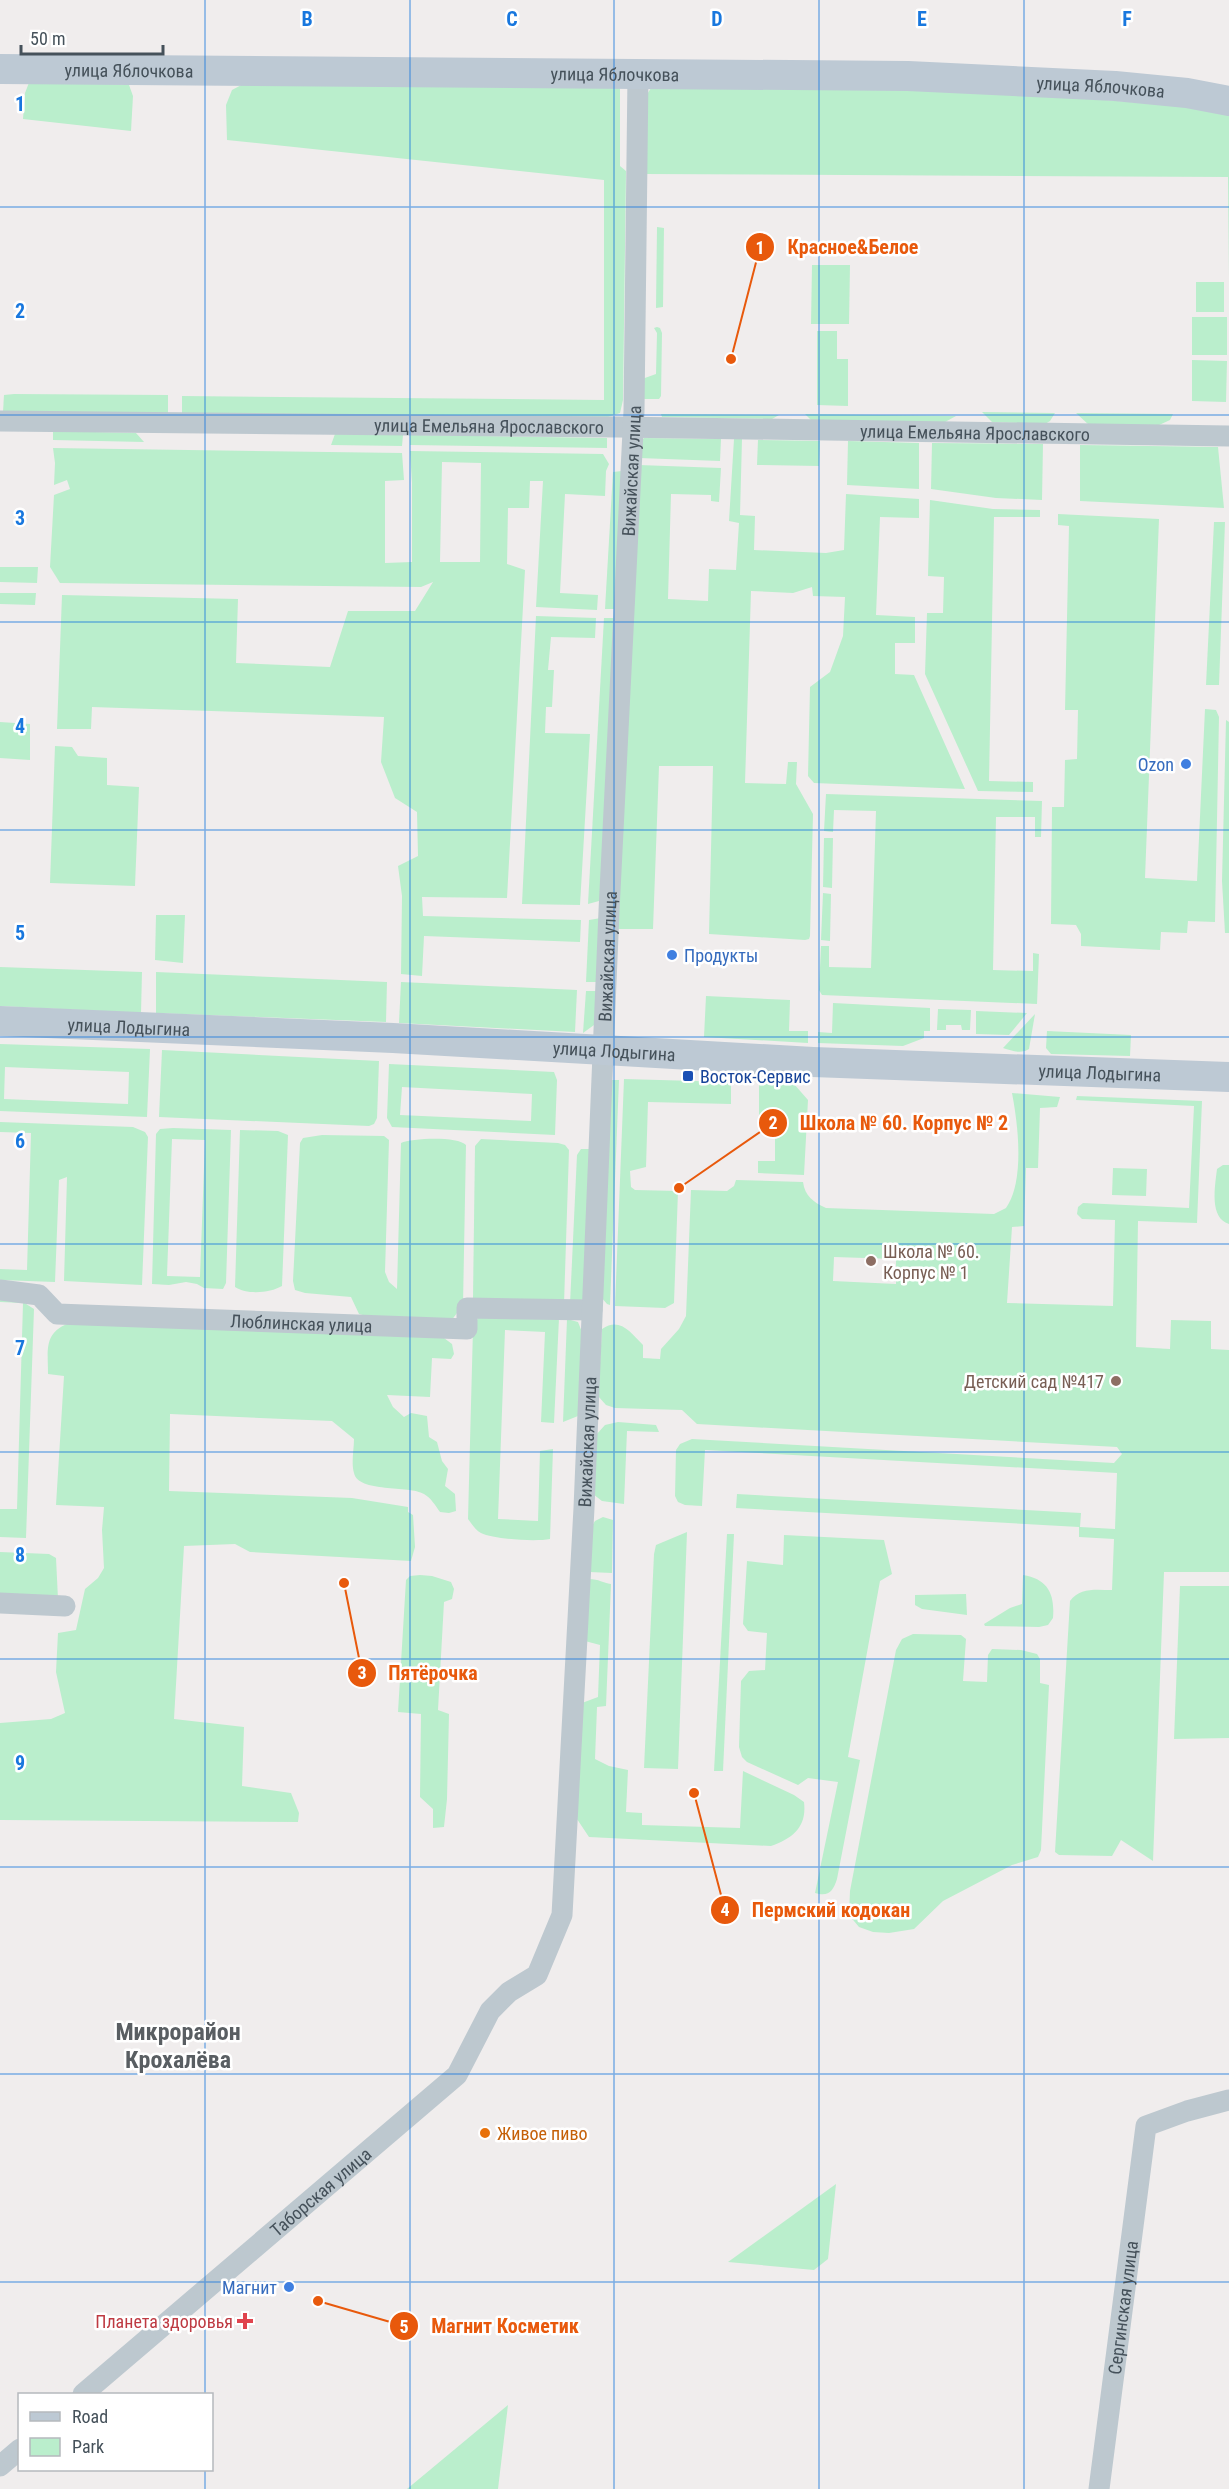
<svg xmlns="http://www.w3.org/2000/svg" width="1229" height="2489" viewBox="0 0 1229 2489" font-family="'Roboto Condensed',sans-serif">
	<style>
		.green { fill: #baeecc; fill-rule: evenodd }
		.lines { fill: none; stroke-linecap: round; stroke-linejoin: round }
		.street { stroke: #bdc8cf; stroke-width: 21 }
		.secondary { stroke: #bdc9d4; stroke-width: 30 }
		.grid { fill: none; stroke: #1877de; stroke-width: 1.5; stroke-opacity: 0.55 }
		.shop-dot { fill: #3f7fe0; stroke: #fff; stroke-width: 2 }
		.transit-dot { fill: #1a4fb4; stroke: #fff; stroke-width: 2 }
		.education-dot { fill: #8d6e63; stroke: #fff; stroke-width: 2 }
		.food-dot { fill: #e8710a; stroke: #fff; stroke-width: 2 }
		.health-dot { fill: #e0444e; stroke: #fff; stroke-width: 2 }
		.labels { text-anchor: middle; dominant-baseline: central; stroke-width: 5; stroke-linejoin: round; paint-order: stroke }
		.street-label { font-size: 18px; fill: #45515a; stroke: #fff }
		.shop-label { font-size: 18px; fill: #366cbe; stroke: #fff; text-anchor: end }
		.transit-label { font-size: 18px; fill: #164399; stroke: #fff; text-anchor: start }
		.education-label { font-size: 18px; fill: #785e54; stroke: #fff; text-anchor: start }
		.food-label { font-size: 18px; fill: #c56008; stroke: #fff; text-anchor: start }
		.health-label { font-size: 18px; fill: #be3a42; stroke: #fff; text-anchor: end }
		.district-label { font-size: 24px; font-weight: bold; fill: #595e62; stroke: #fff }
		.grid-label { font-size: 20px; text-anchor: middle; font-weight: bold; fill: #1877de; stroke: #fff; stroke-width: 5; stroke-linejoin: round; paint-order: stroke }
		.leader { fill: none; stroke: #e8590c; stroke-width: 2 }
		.callout-dot { fill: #e8590c; stroke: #fff; stroke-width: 2 }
		.mark-label { font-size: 18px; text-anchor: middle; font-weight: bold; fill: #fff }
		.callout-label { font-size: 20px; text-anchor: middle; font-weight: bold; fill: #e8590c; stroke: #fff; stroke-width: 5; stroke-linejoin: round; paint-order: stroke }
	</style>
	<rect width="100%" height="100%" fill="#f0eded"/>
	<g class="green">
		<polygon points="30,80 129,85 133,96 131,131 23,119 25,93"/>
		<polygon points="245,83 620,84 620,166 626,171 623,400 620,413 608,417 182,414 182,396 604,400 604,180 227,140 226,105 232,90"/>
		<polygon points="908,84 1229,110 1229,277 1228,177 644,174 646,96 651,88"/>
		<polygon points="657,227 664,228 663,307 656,308"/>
		<polygon points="812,265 850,265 849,324 811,324"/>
		<rect x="1196" y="282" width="28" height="30"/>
		<rect x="1192" y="317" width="35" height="38"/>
		<polygon points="657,327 660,328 662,333 661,396 659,399 642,399 642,379 656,374 657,333 654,328"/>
		<polygon points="817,331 837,331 837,359 848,359 848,406 817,405"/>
		<polygon points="1192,360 1227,361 1226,402 1192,401"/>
		<polygon points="14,394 168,395 168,414 3,412 4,395"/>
		<polygon points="982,412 1055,413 1050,421 1045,424 992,422"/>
		<polygon points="1076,413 1173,414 1170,420 1157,426 1089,425"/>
		<polygon points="661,414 779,415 772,419 662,417"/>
		<polygon points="805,414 956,416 945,422 811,420"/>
		<polygon points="53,431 136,433 144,442 53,440"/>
		<polygon points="335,434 403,435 402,446 331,445"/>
		<polygon points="410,435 607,438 607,448 410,445"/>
		<polygon points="644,438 721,439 720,461 639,458 641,441"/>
		<polygon points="734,439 742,439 740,515 755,516 754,550 826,553 844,550 846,494 919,499 919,518 880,517 876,615 915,617 915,643 895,643 895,674 914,675 965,789 814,783 808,776 810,687 830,672 843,636 845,597 813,596 812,587 793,593 751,591 745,783 786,784 788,762 797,762 796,784 813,814 810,936 809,939 805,940 709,934 713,766 659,766 653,929 617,929 639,465 721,468 719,502 711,501 711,495 671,494 668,599 708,601 709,569 736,570 739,523 729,521"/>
		<polygon points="758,440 820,441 819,466 757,465"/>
		<polygon points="848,441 919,443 919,489 847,485"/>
		<polygon points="932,443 1043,444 1042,500 996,498 931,489"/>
		<polygon points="1080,445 1218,447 1224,508 1080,501"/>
		<path d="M53,448L402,453L404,480L385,481V563L412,562V483L410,451L603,454L609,464L606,471L605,496L565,494L560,593L598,595L597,610L536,607L543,481H530L529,508H508L507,564L525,570L507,898L422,897L423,916L581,920L580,942L424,936L422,976L401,974L402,896L398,866L418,856L417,812L395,798L381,762L384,717L92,707L91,729H57L62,595L238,599L236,663L330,667L348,611H415L433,582L421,587L60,583L50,567L54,495L70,489L67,480L54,485L55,463ZM442,462L481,463L480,562H440Z"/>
		<polygon points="622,471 615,609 605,609 613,472"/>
		<polygon points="930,500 993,509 1040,510 1040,517 994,517 989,781 1033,782 1033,792 978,791 925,674 927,613 943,613 944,577 928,576"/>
		<polygon points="1058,514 1159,519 1145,878 1197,881 1205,709 1216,710 1219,717 1215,922 1188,921 1187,933 1161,932 1160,950 1081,946 1081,934 1076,925 1051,924 1052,807 1064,807 1065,760 1077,759 1078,710 1065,710 1069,526 1058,525"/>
		<polygon points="1214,522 1225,522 1219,685 1206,685"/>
		<polygon points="0,567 38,567 37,583 0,582"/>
		<polygon points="0,593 36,593 35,605 0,604"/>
		<polygon points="536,616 596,618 595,638 551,637 548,670 554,670 552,707 546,707 545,733 590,734 580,905 522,904"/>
		<polygon points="604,618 614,618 601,896 599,901 588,904"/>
		<polygon points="1226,720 1229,722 1229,933 1225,933 1222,881"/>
		<polygon points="0,722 30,724 30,760 0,758"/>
		<polygon points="55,746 72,747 78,756 107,758 107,785 139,787 135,886 50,883"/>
		<polygon points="826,794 1042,801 1041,837 1035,837 1035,817 996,817 993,970 1033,971 1033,953 1039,954 1037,1004 822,995 819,990 821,946 829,946 829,967 871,968 876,811 834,810 833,832 824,831"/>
		<polygon points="824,838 833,838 832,888 823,887"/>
		<polygon points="823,893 831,894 830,941 821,940"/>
		<polygon points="156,915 185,915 183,963 155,960"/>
		<polygon points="601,918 598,982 586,982 589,920"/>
		<polygon points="0,967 142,972 141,1013 0,1006"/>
		<polygon points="156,972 387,982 386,1022 156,1013"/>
		<polygon points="401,982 577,990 575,1032 399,1023"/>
		<polygon points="586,991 598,991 594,1025 583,1033"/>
		<polygon points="706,996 790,1000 789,1031 808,1031 808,1043 704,1037"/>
		<polygon points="833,1003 930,1008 930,1031 924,1031 924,1038 903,1046 818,1043 818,1032 832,1033"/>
		<polygon points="938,1009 971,1010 970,1030 962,1030 961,1025 946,1025 946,1030 937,1030"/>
		<polygon points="976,1011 1027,1013 1009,1035 976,1034"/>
		<path d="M1035,1014L1029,1049C1021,1054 1012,1051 1003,1048Z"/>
		<polygon points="1047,1031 1131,1035 1130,1056 1051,1054 1046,1048"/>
		<path d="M0,1044L150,1049L147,1117L0,1111ZM5,1067L129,1072L128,1104L4,1099Z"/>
		<polygon points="162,1050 379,1061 377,1118 374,1124 369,1126 159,1117"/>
		<path d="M389,1064L554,1072L557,1080L555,1135L392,1127L387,1118ZM402,1087L532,1094L531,1121L400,1115Z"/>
		<polygon points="624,1079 731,1082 731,1104 648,1102 646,1167 630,1171 631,1187 635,1190 678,1191 674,1303 665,1308 615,1306"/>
		<polygon points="611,1080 619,1080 610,1305 607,1304 601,1297"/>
		<polygon points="759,1083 794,1084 808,1100 804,1175 758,1173 758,1161 775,1161 775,1124 759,1124"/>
		<path d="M1012,1093L1060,1097L1057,1107L1040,1108L1038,1168H1026L1024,1226L1012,1227L1007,1303L1113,1306L1115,1220L1082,1219L1077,1214L1078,1207L1083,1203L1189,1208L1194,1106L1076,1100L1077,1096L1202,1101L1197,1223L1138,1221L1136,1347L1170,1349L1171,1320L1211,1321V1349L1229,1350V1572H1164L1153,1861L1121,1840L1112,1856L1059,1855L1055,1852L1070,1601C1080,1587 1096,1590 1112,1590L1114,1539L1079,1537V1527L736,1508L737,1494L1081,1513L1080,1527L1115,1529L1117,1473L705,1450L702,1506L685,1505L678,1502L675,1496L676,1450L680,1444L692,1439L1114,1463L1122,1454L1117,1447L697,1424L682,1410L615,1408L606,1405L598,1396L602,1329C620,1317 630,1332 643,1345V1358L660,1359L661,1349L679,1329L686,1316L691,1190L727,1191L734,1186L736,1180L803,1182C805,1196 813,1202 826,1208L994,1214L1006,1208C1025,1181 1018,1124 1012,1093ZM834,1257L896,1259V1284L833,1281Z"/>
		<polygon points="0,1122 133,1127 145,1132 148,1137 142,1285 64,1281 67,1177 59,1180 55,1282 0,1280 0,1269 27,1270 31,1133 0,1132"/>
		<path d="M173,1128L231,1130L226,1283L223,1289L204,1288L197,1284L186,1282L169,1285L152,1284L156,1134L160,1129ZM172,1139L205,1140L200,1277L167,1276Z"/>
		<path d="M240,1130L278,1131L288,1135L282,1286C270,1293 247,1295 235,1287Z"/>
		<path d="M322,1135L384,1136L389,1140L385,1272L389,1282L397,1289L401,1143C412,1138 458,1136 466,1145L463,1305L451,1321L377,1319L359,1314L351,1297L305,1293L295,1290L293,1281L300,1143L303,1138Z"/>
		<polygon points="481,1139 558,1143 565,1145 569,1150 564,1304 473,1298 475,1146"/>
		<polygon points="581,1149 590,1149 584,1299 570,1304 577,1155"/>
		<path d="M1223,1165H1229V1224C1209,1218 1215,1186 1217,1169Z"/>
		<polygon points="1113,1168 1147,1169 1146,1196 1112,1195"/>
		<polygon points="0,1299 23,1302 34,1309 26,1538 0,1537 0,1509 17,1509 23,1303 0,1302"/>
		<path d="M478,1318H559L554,1423L541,1422L545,1332L505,1330L498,1519L538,1521L540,1451L553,1449L550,1539C535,1542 493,1539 481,1533C475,1530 472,1524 468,1519L473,1328Z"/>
		<polygon points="567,1319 578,1322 582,1332 578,1416 563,1422"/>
		<path d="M72,1322L444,1338L452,1344L454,1354L451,1359L432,1358L430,1397L387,1395L393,1407L404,1417L411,1413L427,1416L429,1437L437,1442L442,1461L448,1469L445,1486L455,1494L456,1511L449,1513L440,1512C435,1505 431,1498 424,1494C409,1485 358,1493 354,1473C351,1463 354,1449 354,1439L332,1421L170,1414L169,1491L352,1498L408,1507V1512L413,1515L415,1547L411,1561L250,1552L235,1544L184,1546L174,1719L244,1727L242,1786L291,1793L299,1813L298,1822L0,1820V1723L51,1719L65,1713L56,1672L58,1633L76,1630L85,1589L98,1578L104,1568L102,1530L104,1507L56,1505L64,1376L48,1374C48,1349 43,1332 72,1322Z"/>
		<polygon points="618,1422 656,1425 659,1432 627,1431 624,1504 602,1501 593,1494 596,1435 605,1425"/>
		<polygon points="603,1517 613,1520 612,1573 589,1572 592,1526 595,1521"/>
		<polygon points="687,1532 678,1769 644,1768 654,1554 656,1545"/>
		<polygon points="727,1534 734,1534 723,1771 714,1771"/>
		<path d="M784,1535L884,1540L892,1574L880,1581L848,1757L860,1760L837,1879C833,1891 829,1897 815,1893L838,1782L808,1778L798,1785L747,1762L742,1757L739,1747L741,1681L749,1671L765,1670L767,1633L748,1631L743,1624L747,1561L783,1565Z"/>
		<polygon points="0,1552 49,1554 56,1558 58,1599 0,1596"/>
		<polygon points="420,1575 432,1576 451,1582 454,1589 452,1599 444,1602 438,1710 449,1714 447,1799 444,1827 433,1828 433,1809 420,1797 421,1714 398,1712 406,1580 410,1576"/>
		<path d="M1023,1575C1048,1579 1055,1594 1053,1618L1048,1625L1039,1627L985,1626L984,1624L1010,1608L1022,1604Z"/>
		<path d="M589,1579C599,1579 603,1583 611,1584L606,1706L597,1707L595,1759L609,1766L628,1770L626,1812L642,1813V1825L740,1828L743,1771L794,1795L804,1802C807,1827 793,1838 771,1846L589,1837L577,1819L582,1703L598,1697L600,1645L585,1641Z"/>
		<polygon points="1180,1586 1229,1586 1229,1738 1174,1739"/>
		<polygon points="966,1594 967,1615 922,1609 915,1605 915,1595"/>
		<polygon points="913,1634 961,1635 966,1639 963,1681 987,1682 988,1655 992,1649 1021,1650 1037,1654 1040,1659 1040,1683 1049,1685 1041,1850 1038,1857 1012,1865 943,1901 914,1929 889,1933 873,1932 859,1927 849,1915 850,1891 896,1650 902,1639"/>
		<polygon points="836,2184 828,2259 814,2270 728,2262"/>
		<polygon points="508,2405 498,2489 407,2489"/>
	</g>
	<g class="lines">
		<g class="street">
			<path id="s1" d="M0,421L618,427L1229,436"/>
			<path id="s2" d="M0,1290L39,1295L57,1314L467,1329V1308L592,1310"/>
			<polyline points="0,1603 65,1606"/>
			<path id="s3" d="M83,2394L457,2075L490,2011L509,1992L537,1975L562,1915L584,1508L609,911L634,411L638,74"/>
			<polyline points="0,2466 20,2449"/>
			<path id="s4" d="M1099,2489L1146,2126L1187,2111L1229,2100"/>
		</g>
		<g class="secondary">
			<path id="s5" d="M0,69L908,76L1115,86L1187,93L1229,101"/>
			<path id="s6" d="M0,1021L393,1038L813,1062L1229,1077"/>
		</g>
	</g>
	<path class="grid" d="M205,0V2394M410,0V2489M614,0V2489M819,0V2489M1024,0V2489M0,207H1229M0,415H1229M0,622H1229M0,830H1229M0,1037H1229M0,1244H1229M0,1452H1229M0,1659H1229M0,1867H1229M0,2074H1229M0,2282H1229M205,2470V2489"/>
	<g class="shop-dot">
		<circle cx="1186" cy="764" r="6"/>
		<circle cx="672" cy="955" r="6"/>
		<circle cx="289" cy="2287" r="6"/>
	</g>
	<rect class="transit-dot" x="682" y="1070" width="12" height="12" rx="3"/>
	<g class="education-dot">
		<circle cx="871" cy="1261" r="6"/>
		<circle cx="1116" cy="1381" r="6"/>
	</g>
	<circle class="food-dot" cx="485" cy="2133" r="6"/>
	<path class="health-dot" d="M242 2312h6v6h6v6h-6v6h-6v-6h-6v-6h6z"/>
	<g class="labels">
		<g class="street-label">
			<text stroke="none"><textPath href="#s5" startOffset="129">улица Яблочкова</textPath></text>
			<text stroke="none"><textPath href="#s5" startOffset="615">улица Яблочкова</textPath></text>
			<text stroke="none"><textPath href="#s5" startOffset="1101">улица Яблочкова</textPath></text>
			<text stroke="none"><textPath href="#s1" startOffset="489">улица Емельяна Ярославского</textPath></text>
			<text stroke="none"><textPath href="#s1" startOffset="975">улица Емельяна Ярославского</textPath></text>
			<text stroke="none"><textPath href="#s3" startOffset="2134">Вижайская улица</textPath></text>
			<text stroke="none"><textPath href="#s3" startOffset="1648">Вижайская улица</textPath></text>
			<text stroke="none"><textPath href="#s6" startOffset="129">улица Лодыгина</textPath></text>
			<text stroke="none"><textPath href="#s6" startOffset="615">улица Лодыгина</textPath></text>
			<text stroke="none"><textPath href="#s6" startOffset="1101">улица Лодыгина</textPath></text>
			<text stroke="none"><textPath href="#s2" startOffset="310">Люблинская улица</textPath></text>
			<text stroke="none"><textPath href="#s3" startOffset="1162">Вижайская улица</textPath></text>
			<text stroke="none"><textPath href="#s3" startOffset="312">Таборская улица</textPath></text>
			<text stroke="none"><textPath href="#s4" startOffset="183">Сергинская улица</textPath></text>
		</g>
		<g class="shop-label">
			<text x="1174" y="764">Ozon</text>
			<text x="684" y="955" text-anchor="start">Продукты</text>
			<text x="277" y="2287">Магнит</text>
		</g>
		<g class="transit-label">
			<text x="700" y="1076">Восток-Сервис</text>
		</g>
		<g class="education-label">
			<text x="883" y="1251">Школа № 60.<tspan x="883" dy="21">Корпус № 1</tspan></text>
			<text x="1104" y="1381" text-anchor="end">Детский сад №417</text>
		</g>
		<g class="food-label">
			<text x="497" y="2133">Живое пиво</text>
		</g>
		<g class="health-label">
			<text x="233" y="2321">Планета здоровья</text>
		</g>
		<g class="district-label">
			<text x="178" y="2032">Микрорайон<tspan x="178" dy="28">Крохалёва</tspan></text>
		</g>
	</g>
	<g class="grid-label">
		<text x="307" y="26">B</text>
		<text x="512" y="26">C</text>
		<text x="717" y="26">D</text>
		<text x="922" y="26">E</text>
		<text x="1127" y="26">F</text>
		<text x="20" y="111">1</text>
		<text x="20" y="318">2</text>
		<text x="20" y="525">3</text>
		<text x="20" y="733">4</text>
		<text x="20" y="940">5</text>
		<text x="20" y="1148">6</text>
		<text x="20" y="1355">7</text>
		<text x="20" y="1562">8</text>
		<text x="20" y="1770">9</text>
	</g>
	<path class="leader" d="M731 359L760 247M679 1188L773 1123M344 1583L362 1673M694 1793L725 1910M318 2301L404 2326"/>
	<g class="callout-dot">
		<circle cx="731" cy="359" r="6"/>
		<circle cx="679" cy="1188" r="6"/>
		<circle cx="344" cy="1583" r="6"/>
		<circle cx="694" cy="1793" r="6"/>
		<circle cx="318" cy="2301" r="6"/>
		<circle cx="760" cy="247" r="15"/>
		<circle cx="773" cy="1123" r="15"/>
		<circle cx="362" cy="1673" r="15"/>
		<circle cx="725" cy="1910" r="15"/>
		<circle cx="404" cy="2326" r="15"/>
	</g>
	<g class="mark-label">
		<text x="760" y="254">1</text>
		<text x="773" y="1129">2</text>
		<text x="362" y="1679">3</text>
		<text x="725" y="1916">4</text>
		<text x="404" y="2333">5</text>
	</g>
	<g class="callout-label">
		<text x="853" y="254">Красное&amp;Белое</text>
		<text x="904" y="1130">Школа № 60. Корпус № 2</text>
		<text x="433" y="1680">Пятёрочка</text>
		<text x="831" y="1917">Пермский кодокан</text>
		<text x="505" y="2333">Магнит Косметик</text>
	</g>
	<rect x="18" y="2393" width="195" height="78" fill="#ffffff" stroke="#b5b9bd" stroke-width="1.5"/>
	<rect x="30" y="2412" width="30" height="9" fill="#bdc9d4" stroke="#b5b9bd" stroke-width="1.5"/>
	<text x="72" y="2423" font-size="18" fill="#45515a">Road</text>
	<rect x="30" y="2438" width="30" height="18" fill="#baeecc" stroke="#b5b9bd" stroke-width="1.5"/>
	<text x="72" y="2453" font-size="18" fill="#45515a">Park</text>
	<path d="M21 45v9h142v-9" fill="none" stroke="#45515a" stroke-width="3"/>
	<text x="30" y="45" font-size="18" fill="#45515a" stroke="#ffffff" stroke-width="4.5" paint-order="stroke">50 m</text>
</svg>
